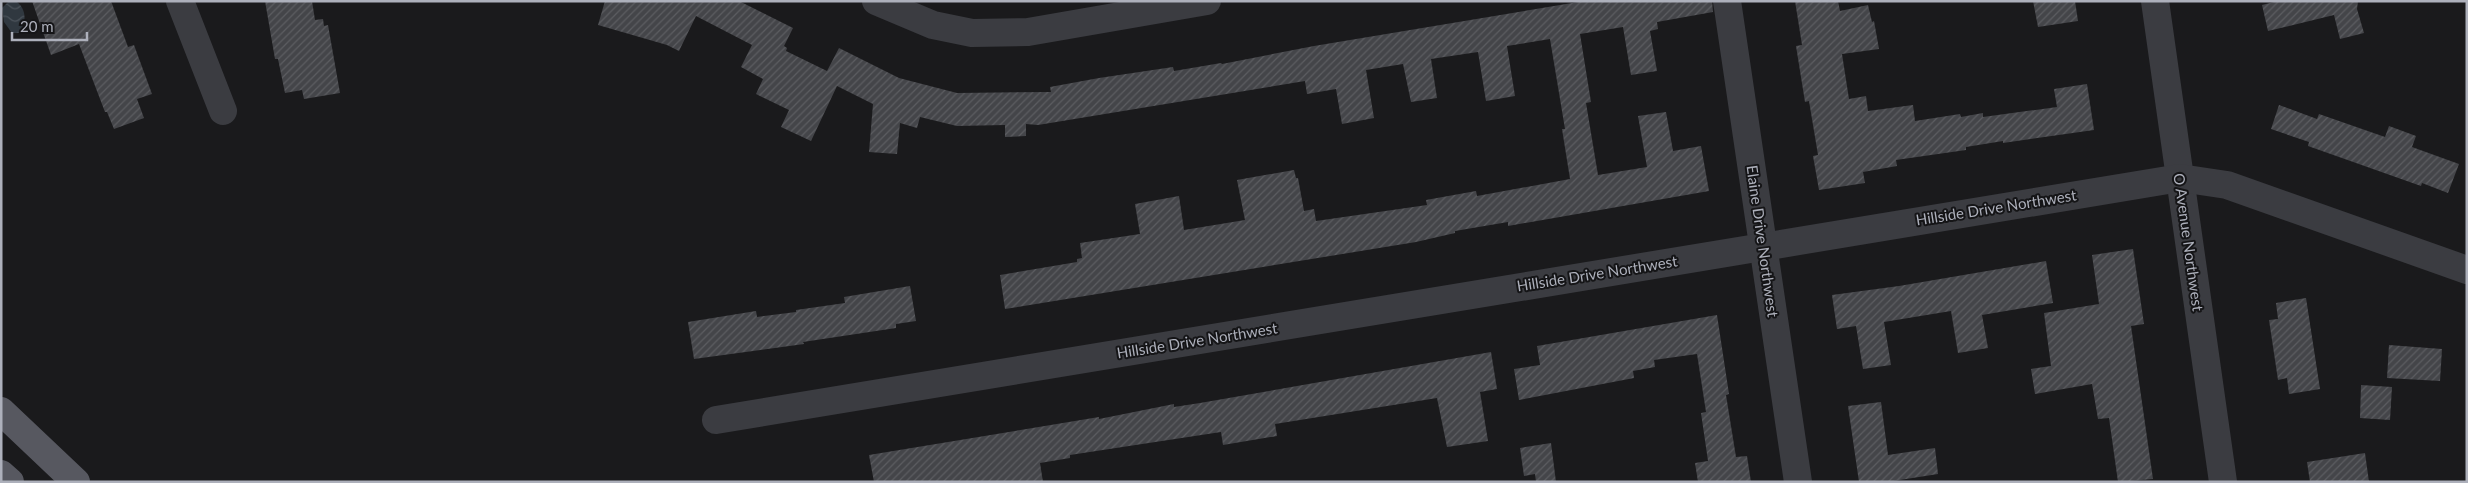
<svg xmlns="http://www.w3.org/2000/svg" width="2468" height="483" viewBox="0 0 2468 483" font-family="Lato,sans-serif">
	<style>
		.water { fill: url(#water-waves) }
		.building { fill: url(#building-hatch) }
		.lines { fill: none; stroke-linecap: round; stroke-linejoin: round }
		.minor { stroke: #3b3c41; stroke-width: 28 }
		.major { stroke: #575860; stroke-width: 28 }
		.labels { text-anchor: middle; dominant-baseline: central; stroke-width: 4; stroke-linejoin: round; paint-order: stroke }
		.street-label { font-size: 15px; fill: #adb0bb; stroke: #151517 }
	</style>
	<defs>
		<pattern id="water-waves" width="16" height="10" patternUnits="userSpaceOnUse" patternTransform="scale(1.25)"><rect width="16" height="10" fill="#303840"/><path d="M0 5q4-4 8 0t8 0" fill="none" stroke="#4b525a"/></pattern>
		<pattern id="building-hatch" width="6" height="6" patternUnits="userSpaceOnUse" patternTransform="scale(1.25)"><rect width="6" height="6" fill="#444549"/><path d="M-1 1l2-2M0 6l6-6M5 7l2-2" fill="none" stroke="#5c5d61"/></pattern>
	</defs>
	<rect width="100%" height="100%" fill="#1a1a1c"/>
	<path class="water" d="M8,2H17C27,10 26,23 20,33H12L4,22L2,8Z"/>
	<g class="building">
		<polygon points="32,1 111,1 128,47 134,45 152,94 137,99 144,118 114,129 107,112 105,112 79,44 51,55"/>
		<polygon points="265,1 312,1 315,20 323,19 324,26 328,25 340,93 304,99 302,90 285,93 278,59 275,59"/>
		<polygon points="605,1 739,1 793,28 784,46 787,48 786,51 827,71 839,48 899,78 957,93 1051,92 1050,87 1099,78 1173,67 1174,71 1221,63 1222,64 1314,46 1584,1 1712,1 1713,12 1657,22 1658,29 1650,31 1657,71 1631,75 1623,27 1580,34 1591,102 1586,103 1598,175 1647,167 1638,116 1666,112 1673,151 1701,146 1709,191 1508,226 1508,222 1455,231 1455,233 1416,242 1005,309 1000,275 1077,262 1077,259 1082,258 1080,243 1140,234 1135,204 1179,196 1184,230 1245,220 1237,180 1294,170 1296,178 1298,178 1304,211 1314,209 1316,221 1427,205 1426,200 1476,191 1477,196 1570,179 1562,129 1565,129 1550,39 1507,46 1515,96 1486,101 1478,52 1431,59 1437,98 1411,102 1403,64 1366,70 1374,118 1342,124 1336,89 1307,94 1305,81 1038,125 1026,124 1026,136 1005,137 1005,125 957,126 920,117 917,128 900,123 897,154 869,152 873,104 837,86 811,141 781,127 789,110 756,94 763,79 741,67 752,45 696,16 679,51 667,45 598,25"/>
		<polygon points="1795,1 1838,1 1840,11 1868,5 1872,22 1874,21 1879,49 1842,54 1849,99 1866,96 1868,111 1913,105 1915,121 1960,114 1961,117 1983,113 1983,117 2057,107 2054,89 2087,84 2094,130 2003,143 2003,141 1966,147 1966,150 1896,160 1897,166 1863,172 1865,183 1819,190 1813,156 1818,155 1809,101 1805,102 1796,46 1802,45"/>
		<polygon points="2033,1 2075,1 2078,21 2038,27"/>
		<polygon points="2278,1 2358,1 2357,9 2364,33 2340,39 2334,15 2268,31 2262,5"/>
		<polygon points="2279,105 2317,119 2319,114 2385,137 2389,126 2416,136 2412,147 2459,164 2448,193 2422,183 2421,186 2308,146 2309,142 2271,129"/>
		<polygon points="2133,249 2144,324 2131,326 2153,479 2118,482 2109,418 2098,419 2092,384 2035,394 2031,369 2051,366 2044,313 2099,304 2092,255"/>
		<polygon points="2046,261 2053,303 1982,315 1988,348 1958,353 1951,311 1884,322 1891,365 1863,369 1856,326 1837,329 1832,295 1899,286"/>
		<polygon points="910,286 916,321 896,324 896,328 803,342 804,344 694,359 688,322 756,311 757,317 796,312 796,310 845,303 844,297"/>
		<polygon points="2306,298 2320,389 2289,394 2287,378 2278,380 2269,320 2278,319 2276,303"/>
		<polygon points="1717,315 1729,394 1726,395 1736,457 1747,456 1751,482 1698,482 1695,463 1708,461 1701,413 1706,412 1697,354 1654,360 1655,367 1633,371 1634,378 1519,400 1514,369 1540,365 1537,346"/>
		<polygon points="2389,345 2442,349 2440,381 2387,378"/>
		<polygon points="1491,352 1497,389 1480,392 1488,441 1447,447 1437,398 1275,424 1277,436 1223,445 1221,432 1070,455 1070,458 1040,463 1043,482 874,482 869,455 1099,417 1099,419 1174,404 1174,407 1200,403"/>
		<polygon points="2361,385 2392,387 2390,420 2360,418"/>
		<polygon points="1881,402 1888,455 1935,448 1938,474 1887,482 1859,482 1848,406"/>
		<polygon points="1551,443 1556,482 1536,482 1535,474 1524,476 1520,448"/>
		<polygon points="2365,453 2369,482 2310,482 2307,462"/>
	</g>
	<g class="lines">
		<g class="minor">
			<polyline points="180,1 223,111"/>
			<polyline points="876,1 933,25 972,33 1028,32 1207,1"/>
			<polyline points="1727,1 1798,482"/>
			<polyline points="2155,1 2223,482"/>
			<polyline points="716,420 2180,178 2227,185 2467,270"/>
		</g>
		<g class="major">
			<polyline points="1,411 76,482"/>
			<polyline points="1,474 10,482"/>
		</g>
	</g>
	<g class="labels">
		<g class="street-label">
			<text transform="translate(1996 207) rotate(-9)">Hillside Drive Northwest</text>
			<text transform="translate(1763 241) rotate(82)">Elaine Drive Northwest</text>
			<text transform="translate(2189 242) rotate(82)">O Avenue Northwest</text>
			<text transform="translate(1597 273) rotate(-9)">Hillside Drive Northwest</text>
			<text transform="translate(1197 340) rotate(-9)">Hillside Drive Northwest</text>
		</g>
	</g>
	<rect width="2468" height="483" fill="none" stroke="#adb0bb" stroke-width="5"/>
	<path d="M12 32v8h75v-8" fill="none" stroke="#adb0bb" stroke-width="2.5"/>
	<text x="20" y="32" font-size="15" fill="#adb0bb" stroke="#151517" stroke-width="4" paint-order="stroke">20 m</text>
</svg>
